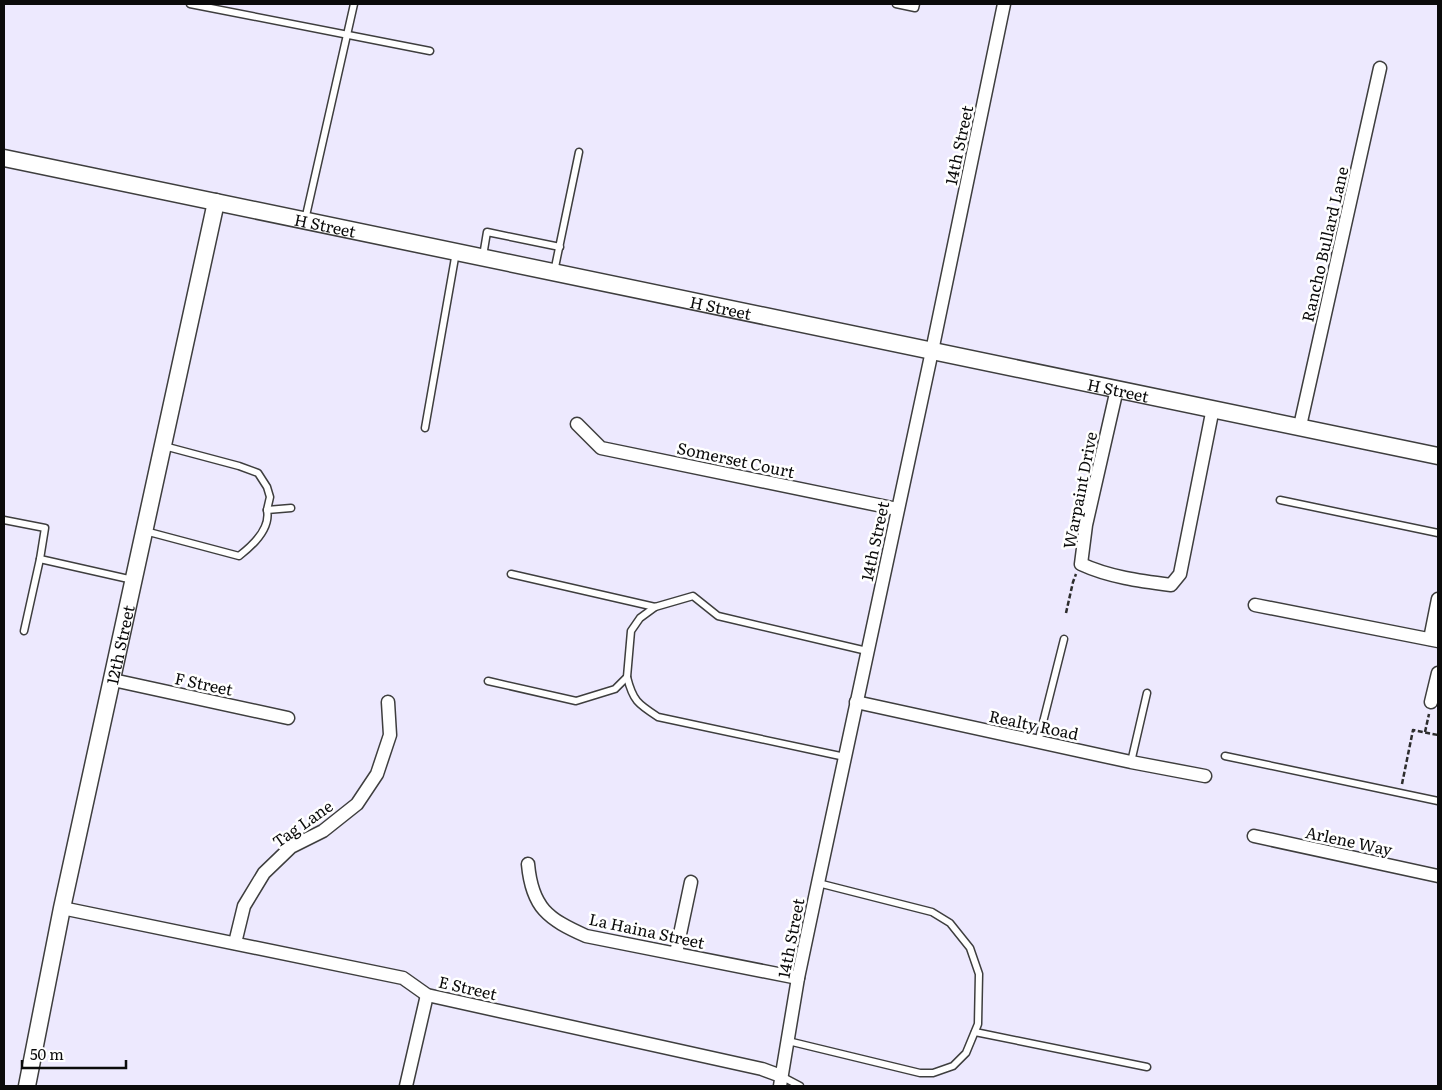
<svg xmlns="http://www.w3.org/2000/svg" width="1442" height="1090" viewBox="0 0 1442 1090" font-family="Literata,serif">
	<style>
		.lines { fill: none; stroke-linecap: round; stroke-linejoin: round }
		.service-casing { stroke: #3e3e3e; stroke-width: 9 }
		.minor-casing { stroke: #3e3e3e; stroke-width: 15 }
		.tertiary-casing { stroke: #3e3e3e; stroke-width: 19 }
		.path { stroke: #2d2d2d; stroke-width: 2.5; stroke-dasharray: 5 2.5; stroke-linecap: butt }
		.service { stroke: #fff; stroke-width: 6 }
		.minor { stroke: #fff; stroke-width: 12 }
		.tertiary { stroke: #fff; stroke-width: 16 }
		.labels { text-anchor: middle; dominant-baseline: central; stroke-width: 5; stroke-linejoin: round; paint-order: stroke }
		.street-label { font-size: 16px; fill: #0b0b0b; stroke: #fff }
	</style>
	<rect width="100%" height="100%" fill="#ede9fe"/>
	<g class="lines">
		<defs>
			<g id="service">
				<polyline points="190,4 430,51"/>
				<polyline points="896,4 915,8 916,4"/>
				<polyline points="305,220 354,4"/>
				<polyline points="483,256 487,232 560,247"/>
				<polyline points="554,272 579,152"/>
				<polyline points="425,428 456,252"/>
				<polyline points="164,446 239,466 258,473 267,487 270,497 267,510"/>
				<polyline points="1280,500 1438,533"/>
				<polyline points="4,520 45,528 40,559"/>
				<path d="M145,531L239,556C252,546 271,529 267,510L291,508"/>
				<polyline points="511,574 655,607 693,596 718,616 867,651"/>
				<polyline points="24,631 40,559 133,580"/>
				<path d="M627,677C633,701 638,704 658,717L845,757"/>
				<polyline points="488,681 576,701 615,689 627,677 631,631 640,618 655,607"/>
				<polyline points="1038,742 1064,639"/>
				<polyline points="1225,756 1438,801"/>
				<polyline points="1131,762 1147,693"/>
				<polyline points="975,1032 1147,1067"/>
				<polyline points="788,1041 920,1073 933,1073 953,1066 966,1053 978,1024 979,974 970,948 950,923 932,912 818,883"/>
				<polyline points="781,1076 800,1086"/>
			</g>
			<g id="minor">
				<path d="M1117,389L1086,525L1081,564C1109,577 1140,581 1171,585L1180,574L1213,408"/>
				<polyline points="577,424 601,448 897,509"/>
				<polyline points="1300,426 1380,68"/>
				<polyline points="1255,605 1438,641"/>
				<polyline points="1430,639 1438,599"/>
				<polyline points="113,680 288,718"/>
				<polyline points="856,702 1131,762 1205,776"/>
				<polyline points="1431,702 1438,673"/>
				<polyline points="1254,836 1438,876"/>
				<path d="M528,864C532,908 548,919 586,936L798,978"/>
				<polyline points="62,908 403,978 427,995 762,1069 781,1076"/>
				<polyline points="235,943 244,906 264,873 291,847 323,831 357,804 377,774 390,735 388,702"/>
				<polyline points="676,953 691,882"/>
				<polyline points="406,1086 427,995"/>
				<polyline points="780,1086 798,978 818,883 932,351 1004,4"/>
			</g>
			<g id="tertiary">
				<path id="s1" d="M4,158L1438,456"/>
				<path id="s2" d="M27,1086L62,908L216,202"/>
			</g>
		</defs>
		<use href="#service" class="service-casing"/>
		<use href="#minor" class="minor-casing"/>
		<use href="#tertiary" class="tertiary-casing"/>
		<g class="path">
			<polyline points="1066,613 1073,582 1076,574"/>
			<polyline points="1425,732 1429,714"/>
			<polyline points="1402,784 1413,730 1438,735"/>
		</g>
		<use href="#service" class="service"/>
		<use href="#minor" class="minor"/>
		<use href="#tertiary" class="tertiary"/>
	</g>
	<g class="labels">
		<g class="street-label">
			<text transform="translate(958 145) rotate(-78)">14th Street</text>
			<text stroke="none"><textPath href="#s1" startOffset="328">H Street</textPath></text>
			<text transform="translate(1324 244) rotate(-77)">Rancho Bullard Lane</text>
			<text stroke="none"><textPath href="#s1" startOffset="732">H Street</textPath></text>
			<text stroke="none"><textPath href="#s1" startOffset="1138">H Street</textPath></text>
			<text transform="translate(736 459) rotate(12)">Somerset Court</text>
			<text transform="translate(1079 490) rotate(-79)">Warpaint Drive</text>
			<text transform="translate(874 541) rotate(-78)">14th Street</text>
			<text stroke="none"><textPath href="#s2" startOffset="451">12th Street</textPath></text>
			<text transform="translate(204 683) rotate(12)">F Street</text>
			<text transform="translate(1034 724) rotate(12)">Realty Road</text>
			<text transform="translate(302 823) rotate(-35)">Tag Lane</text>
			<text transform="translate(1349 840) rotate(12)">Arlene Way</text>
			<text transform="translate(647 930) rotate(12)">La Haina Street</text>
			<text transform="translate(790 938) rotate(-79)">14th Street</text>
			<text transform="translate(468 987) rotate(13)">E Street</text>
		</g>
	</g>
	<rect width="1442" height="1090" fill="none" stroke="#0b0b0b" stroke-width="10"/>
	<path d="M22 1060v8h104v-8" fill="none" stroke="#0b0b0b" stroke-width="2.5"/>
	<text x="30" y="1060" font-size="15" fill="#0b0b0b" stroke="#ffffff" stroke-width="4" paint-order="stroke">50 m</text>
</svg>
